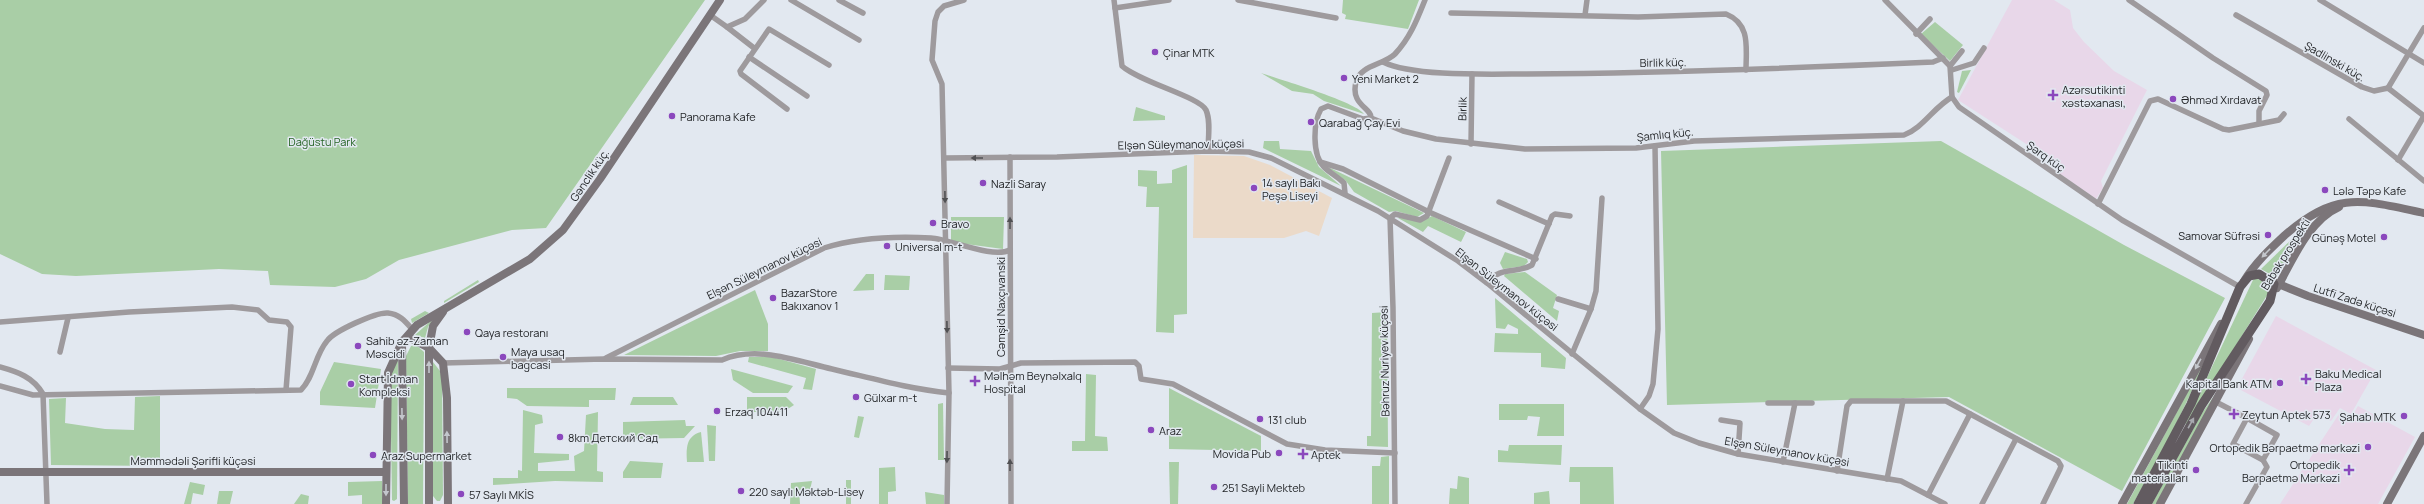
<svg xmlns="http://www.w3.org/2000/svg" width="2424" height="504" viewBox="0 0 2424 504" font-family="Manrope,sans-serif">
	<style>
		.education { fill: #ebdac9 }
		.medical { fill: #e8d7e9 }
		.green { fill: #a9cea6 }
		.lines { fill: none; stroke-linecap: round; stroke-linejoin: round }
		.street { stroke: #9e9a9d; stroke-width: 5.5 }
		.secondary { stroke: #7b7579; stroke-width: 8 }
		.primary { stroke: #625b60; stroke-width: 9 }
		.oneway { fill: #515154 }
		.oneway2 { fill: #c3c6cc }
		.oneway3 { fill: #a8a9af }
		.poi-dot { fill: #8b48bd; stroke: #e2e8f0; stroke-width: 1.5 }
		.labels { text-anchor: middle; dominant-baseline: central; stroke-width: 3; stroke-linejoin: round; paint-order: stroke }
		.poi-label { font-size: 11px; fill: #1e2023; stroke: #e2e8f0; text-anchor: start }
		.street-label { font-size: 11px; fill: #1e2023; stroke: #e2e8f0 }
		.park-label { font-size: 11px; fill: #266425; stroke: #e2e8f0 }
	</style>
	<rect width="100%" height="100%" fill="#e2e8f0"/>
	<polygon class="education" points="1194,155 1244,156 1270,165 1332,198 1319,236 1306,231 1284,238 1193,238"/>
	<g class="medical">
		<polygon points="2012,0 2054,0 2070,10 2073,28 2084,42 2114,71 2147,90 2101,181 2103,188 2096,199 2056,171 2059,165 1958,100"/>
		<polygon points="2276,316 2376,370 2351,414 2340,408 2331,421 2317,414 2309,426 2237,388"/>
		<polygon points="2358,406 2415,437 2378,504 2280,504 2341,411 2352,416"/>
	</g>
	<g class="green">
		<polygon points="0,0 705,0 546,228 512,230 399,260 366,279 335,287 270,285 268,271 219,269 76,276 42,274 0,254"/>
		<polygon points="1343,0 1419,0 1408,29 1345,19 1346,15 1342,13"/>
		<polygon points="1935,22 1963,45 1950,61 1921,34"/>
		<polygon points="1971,70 1959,93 1957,92 1962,71"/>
		<path d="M1261,73C1279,79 1357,102 1364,114L1324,101L1313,94L1292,91Z"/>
		<polygon points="1136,107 1165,116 1165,120 1133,121"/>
		<polygon points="1264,141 1279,141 1280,149 1311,151 1319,167 1341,186 1263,148"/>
		<polygon points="1941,141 2124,245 2225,298 2122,491 1949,397 1667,405 1661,151"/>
		<polygon points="1187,165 1187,314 1174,315 1174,333 1156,332 1159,207 1146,207 1147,187 1138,186 1138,170 1157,171 1157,184 1172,183 1172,170"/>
		<polygon points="1326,166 1424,213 1417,217 1396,211 1389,212 1354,192 1346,181"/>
		<polygon points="1432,216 1466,232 1461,242 1428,226 1423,232 1398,218 1401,217 1420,222"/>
		<polygon points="951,217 1004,217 1003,249 951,242"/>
		<polygon points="2294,237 2298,240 2277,276 2275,277 2261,269"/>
		<polygon points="1505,252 1527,259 1528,262 1524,266 1503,269 1500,263"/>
		<polygon points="1525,272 1557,295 1553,308 1559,311 1557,321 1504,276 1505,274"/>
		<polygon points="866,274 874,274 874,290 853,291"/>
		<polygon points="885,275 910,276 909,290 884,290"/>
		<polygon points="2256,278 2270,285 2271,289 2187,424 2185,424 2253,280"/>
		<polygon points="478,280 479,282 444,303 444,301"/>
		<polygon points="755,290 768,324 768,351 740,351 716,356 624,355"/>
		<polygon points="1495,298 1566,358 1565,369 1541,367 1541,353 1494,352 1495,333 1518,334 1518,329 1508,324 1505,329 1496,328"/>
		<polygon points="425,311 429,313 412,323 411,319"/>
		<polygon points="1387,312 1388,447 1367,446 1367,436 1371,436 1372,313"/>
		<polygon points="434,318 428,327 425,338 415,335"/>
		<polygon points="416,345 424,352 423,504 408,504 406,356 411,346"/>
		<polygon points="398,357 397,499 394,501 392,500 390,372"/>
		<polygon points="749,357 772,357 816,369 812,390 803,389 806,378 748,362"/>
		<path d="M2205,360C2185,410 2159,457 2133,504H2127Z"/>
		<polygon points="334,362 381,369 375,408 320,405 320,392"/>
		<polygon points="433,362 440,371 442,378 443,495 440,501 437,501 433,496"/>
		<polygon points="731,369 793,386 788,393 753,393 733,380"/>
		<polygon points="1086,374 1096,375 1095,436 1107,437 1108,451 1072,451 1072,441 1085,441"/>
		<polygon points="2221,386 2156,504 2152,504 2202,413"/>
		<polygon points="507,388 616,388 615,400 589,400 589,407 527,406 517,399 507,398"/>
		<polygon points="1169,388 1261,436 1261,451 1169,449"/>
		<polygon points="160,396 160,466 51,465 49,399 66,398 65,423 105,429 134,430 135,397"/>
		<polygon points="633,397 673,397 678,405 630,405"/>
		<polygon points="747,397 786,397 794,405 783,412 747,412"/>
		<polygon points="943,403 944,460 938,460 938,404"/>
		<polygon points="1499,404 1564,404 1564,436 1537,436 1540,417 1528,416 1527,420 1499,420"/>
		<polygon points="523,410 542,415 543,423 535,425 534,453 569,454 569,460 538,463 538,471 575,471 574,456 584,451 586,415 598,412 597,471 603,472 603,482 555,481 493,485 493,478 518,478 518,470 522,471"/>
		<polygon points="858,416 864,417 859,438 854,437"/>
		<polygon points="685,420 686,426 695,426 684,438 623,439 623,422"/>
		<polygon points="707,425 716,426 715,461 709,461"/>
		<path d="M701,432L704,462H687C686,448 686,436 701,432Z"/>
		<polygon points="1509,445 1562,445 1561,465 1498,462 1498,450 1508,451"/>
		<polygon points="1389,456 1389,504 1372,504 1372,466 1380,466 1381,457"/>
		<polygon points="630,461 663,463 661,478 623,478 623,472"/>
		<polygon points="1169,462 1179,462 1178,504 1170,504"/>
		<polygon points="895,467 896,491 888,492 888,504 879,504 879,468"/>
		<polygon points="1570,467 1613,467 1614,504 1580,504 1580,482 1569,482"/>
		<polygon points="1458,476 1469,478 1469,504 1449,504 1450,488 1457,489"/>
		<rect x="846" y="480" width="5" height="24"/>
		<polygon points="382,481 383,504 362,504 362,495 348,496 348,482"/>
		<polygon points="812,481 810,490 799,490 800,504 790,504 791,483"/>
		<polygon points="190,482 205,485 203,495 193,493 191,504 184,504"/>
		<polygon points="219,491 233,491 230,504 217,504"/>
		<polygon points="1549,491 1550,504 1534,504 1534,493"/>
		<polygon points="925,492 944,495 944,504 926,504"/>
		<polygon points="301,494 309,496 308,504 294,504"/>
	</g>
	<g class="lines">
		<g class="street">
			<polyline points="791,0 859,40"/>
			<polyline points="839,0 863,13"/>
			<path d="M1114,0L1122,66C1140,82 1200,97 1206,110C1211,121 1208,139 1208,151"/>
			<polyline points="1238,0 1336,18"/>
			<polyline points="1885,0 1950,66 1952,97 1959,107 2122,220 2240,287"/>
			<polyline points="2129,0 2213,58 2266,91 2267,95 2259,111 2259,123"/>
			<polyline points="2320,0 2424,63"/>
			<polyline points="1115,8 1169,0"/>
			<path d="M1451,13L1638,17L1726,14C1751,24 1746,48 1746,70"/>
			<polyline points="710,15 727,27 745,19 764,0"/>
			<polyline points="1585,15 1587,0"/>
			<polyline points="2236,15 2362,87 2374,91 2388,88 2424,116"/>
			<polyline points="727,27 754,48"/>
			<polyline points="1916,34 1930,19"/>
			<polyline points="749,57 807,96"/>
			<path d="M1383,62C1413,77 1492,74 1527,74C1663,73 1798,68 1933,62L1943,58"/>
			<polyline points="1950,66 1962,51"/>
			<polyline points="1952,70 1974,63 1984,48"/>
			<polyline points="2388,88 2424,28"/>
			<polyline points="787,109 741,74 740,71 769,29 829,65"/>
			<path d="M1371,118L1403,131L1436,139L1525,149L1636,148L1694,141L1904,135C1923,128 1934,107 1952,97"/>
			<polyline points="2349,119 2424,181"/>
			<polyline points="1471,144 1472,74"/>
			<polyline points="1010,157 1011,504"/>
			<polyline points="944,158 1057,157 1208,151 1249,152 1271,158 1378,211 1458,261 1487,283 1640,409 1674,433 1699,443 1738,454 1901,481 1945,504"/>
			<polyline points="2398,160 2424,116"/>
			<polyline points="1320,162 1343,169 1429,212 1536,259"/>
			<path d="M1345,193L1344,183C1338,177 1330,173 1324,167C1312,155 1313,123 1321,109L1328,106L1363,119L1371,118C1372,108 1350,105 1356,82C1360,65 1384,65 1395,54C1410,38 1417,20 1425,0"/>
			<polyline points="1499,202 1549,224"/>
			<polyline points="2098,204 2150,101 2158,99 2223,129 2229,130 2279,120 2284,114"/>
			<polyline points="1390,218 1393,308 1395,504"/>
			<polyline points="1390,218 1395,214 1420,220 1427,216 1449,158"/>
			<path d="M1487,283C1502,265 1514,275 1532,265L1552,216L1555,214L1570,216"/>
			<polyline points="1558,299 1591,309"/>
			<polyline points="0,322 129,312 232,307 258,310 269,320 287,322 291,327 286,390"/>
			<polyline points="60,352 68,318"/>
			<polyline points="1572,354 1591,309 1596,291 1602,198"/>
			<path d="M606,358L824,248C859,237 895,236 931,238C950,239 992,259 1010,250"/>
			<path d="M443,363L604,359L722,360C757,345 797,361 832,369C871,378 909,389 949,393"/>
			<path d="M0,367C18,372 33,377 43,394L47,504"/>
			<polyline points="948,368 1000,369 1021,363 1135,362 1139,366 1141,379 1173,384 1287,444 1325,450 1395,453"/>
			<path d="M0,386L33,395L301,390C314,377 315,355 327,341C334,331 376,312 388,313C399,314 405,321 412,329"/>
			<polyline points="2216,402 2247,418 2233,444 2263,460 2267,467 2246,504"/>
			<polyline points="1768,403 1812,403"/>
			<polyline points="1640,409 1649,396 1653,384 1658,329 1655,146"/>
			<polyline points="2247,418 2277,435 2263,460"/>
			<polyline points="1721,420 1740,423 1738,454"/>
			<polyline points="1783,462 1795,403"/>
			<polyline points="1837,471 1847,406 1851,401 1946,401 2058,461 2061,466 2060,469 2043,504"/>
			<polyline points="1887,479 1903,401"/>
			<polyline points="1928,495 1970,414"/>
			<polyline points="947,504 949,393 942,84 932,60 935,21 938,12 944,6 964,0"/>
			<polyline points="1982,504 2016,439"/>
		</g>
		<g class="secondary">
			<path d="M2244,281C2255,263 2270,249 2285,235C2337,190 2362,200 2424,213"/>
			<polyline points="2271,281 2308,296 2424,335"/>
			<path d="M2277,288C2292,261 2309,220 2339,207"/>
			<polyline points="0,472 386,472"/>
			<polyline points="386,504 388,373 402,342 410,338 429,348 443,363 447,398 448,504"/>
			<polyline points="404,504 402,342 417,325 530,259 563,230 600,179 720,0"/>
			<polyline points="429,504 429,348 433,326 443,312"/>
			<polyline points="2122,504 2221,324"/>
			<polyline points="2160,504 2249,339"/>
			<polyline points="2387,504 2424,436"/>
		</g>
		<polyline class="primary" points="2138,504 2191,404 2240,287 2249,276 2259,274 2274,284 2270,301 2201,406 2147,504"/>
	</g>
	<defs><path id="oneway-solid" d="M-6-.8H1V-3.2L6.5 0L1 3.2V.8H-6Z"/></defs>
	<g class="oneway">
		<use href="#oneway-solid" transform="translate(977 158) rotate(180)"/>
		<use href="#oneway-solid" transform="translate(945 197) rotate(89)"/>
		<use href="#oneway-solid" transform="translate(1010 223) rotate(-90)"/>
		<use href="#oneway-solid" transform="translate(947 327) rotate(89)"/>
		<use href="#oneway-solid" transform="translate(947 457) rotate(91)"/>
		<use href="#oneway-solid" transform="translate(1010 465) rotate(-90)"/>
	</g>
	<g class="oneway2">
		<use href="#oneway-solid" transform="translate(2266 253) rotate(134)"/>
		<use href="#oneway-solid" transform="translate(2198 364) rotate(119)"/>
		<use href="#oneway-solid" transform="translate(429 367) rotate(-90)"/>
		<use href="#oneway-solid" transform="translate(402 414) rotate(89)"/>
		<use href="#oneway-solid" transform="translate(447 437) rotate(-91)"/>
		<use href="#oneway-solid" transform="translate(386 490) rotate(90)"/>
	</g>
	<use class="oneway3" href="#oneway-solid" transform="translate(2191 423) rotate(-61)"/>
	<g class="poi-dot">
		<circle cx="1155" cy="52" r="4"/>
		<circle cx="1344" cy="78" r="4"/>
		<path d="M2051 89h4v4h4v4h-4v4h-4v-4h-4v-4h4z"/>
		<circle cx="2173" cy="99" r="4"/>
		<circle cx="672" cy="116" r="4"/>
		<circle cx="1311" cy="122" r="4"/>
		<circle cx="983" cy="183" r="4"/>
		<circle cx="1254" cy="188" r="4"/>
		<circle cx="2325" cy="190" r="4"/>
		<circle cx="933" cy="223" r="4"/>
		<circle cx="2268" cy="235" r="4"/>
		<circle cx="2384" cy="237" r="4"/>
		<circle cx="887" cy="246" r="4"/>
		<circle cx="773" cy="298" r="4"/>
		<circle cx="467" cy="332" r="4"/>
		<circle cx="358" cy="346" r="4"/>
		<circle cx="503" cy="357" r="4"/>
		<path d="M2304 373h4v4h4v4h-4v4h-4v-4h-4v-4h4z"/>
		<path d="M973 375h4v4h4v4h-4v4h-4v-4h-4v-4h4z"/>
		<circle cx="2280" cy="383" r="4"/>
		<circle cx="351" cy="384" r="4"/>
		<circle cx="856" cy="397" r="4"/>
		<circle cx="717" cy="411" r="4"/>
		<path d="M2232 408h4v4h4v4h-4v4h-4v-4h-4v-4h4z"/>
		<circle cx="2404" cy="416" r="4"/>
		<circle cx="1260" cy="419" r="4"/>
		<circle cx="1151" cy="430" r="4"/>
		<circle cx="560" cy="437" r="4"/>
		<circle cx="2368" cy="447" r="4"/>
		<circle cx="1279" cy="453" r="4"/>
		<path d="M1301 448h4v4h4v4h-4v4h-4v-4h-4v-4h4z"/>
		<circle cx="373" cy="455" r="4"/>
		<circle cx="2196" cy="470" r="4"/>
		<path d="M2347 464h4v4h4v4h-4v4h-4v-4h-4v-4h4z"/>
		<circle cx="1214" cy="487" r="4"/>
		<circle cx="741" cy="491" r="4"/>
		<circle cx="461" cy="494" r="4"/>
	</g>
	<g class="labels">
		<g class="poi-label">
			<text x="1163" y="52">Çinar MTK</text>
			<text x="1352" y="78">Yeni Market 2</text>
			<text x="2062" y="89">Azərsutikinti<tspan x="2062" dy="13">xəstəxanası,</tspan></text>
			<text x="2181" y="99">Əhməd Xırdavat</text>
			<text x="680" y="116">Panorama Kafe</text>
			<text x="1319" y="122">Qarabağ Çay Evi</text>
			<text x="1262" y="182">14 saylı Bakı<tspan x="1262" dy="13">Peşə Liseyi</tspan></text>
			<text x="991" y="183">Nazli Saray</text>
			<text x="2333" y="190">Lələ Təpə Kafe</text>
			<text x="941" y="223">Bravo</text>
			<text x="2260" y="235" text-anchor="end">Samovar Süfrəsi</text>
			<text x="2376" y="237" text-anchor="end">Günəş Motel</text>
			<text x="895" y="246">Universal m-t</text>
			<text x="781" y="292">BazarStore<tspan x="781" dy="13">Bakıxanov 1</tspan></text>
			<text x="475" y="332">Qaya restoranı</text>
			<text x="366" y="340">Sahib əz-Zaman<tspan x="366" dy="13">Məscidi</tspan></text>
			<text x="511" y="351">Maya usaq<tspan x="511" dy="13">bagcasi</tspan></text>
			<text x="2315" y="373">Baku Medical<tspan x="2315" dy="13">Plaza</tspan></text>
			<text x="984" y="375">Məlhəm Beynəlxalq<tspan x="984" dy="13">Hospital</tspan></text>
			<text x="359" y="378">Start İdman<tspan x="359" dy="13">Kompleksi</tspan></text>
			<text x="2272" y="383" text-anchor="end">Kapital Bank ATM</text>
			<text x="864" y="397">Gülxar m-t</text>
			<text x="725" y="411">Erzaq 104411</text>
			<text x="2242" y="414">Zeytun Aptek 573</text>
			<text x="2396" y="416" text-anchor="end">Şahab MTK</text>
			<text x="1268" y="419">131 club</text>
			<text x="1159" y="430">Araz</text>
			<text x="568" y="437">8km Детский Сад</text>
			<text x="2360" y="447" text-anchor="end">Ortopedik Bərpaetmə mərkəzi</text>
			<text x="1271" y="453" text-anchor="end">Movida Pub</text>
			<text x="1311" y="454">Aptek</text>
			<text x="381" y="455">Araz Supermarket</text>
			<text x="2188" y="464" text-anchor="end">Tikinti<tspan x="2188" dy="13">materialları</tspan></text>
			<text x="2340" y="464" text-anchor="end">Ortopedik<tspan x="2340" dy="13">Bərpaetmə Mərkəzi</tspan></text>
			<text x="1222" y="487">251 Sayli Mekteb</text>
			<text x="749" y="491">220 saylı Məktəb-Lisey</text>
			<text x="469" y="494">57 Saylı MKİS</text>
		</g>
		<g class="street-label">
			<text transform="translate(2335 61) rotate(30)">Şadlinski küç.</text>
			<text transform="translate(1663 62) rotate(-1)">Birlik küç.</text>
			<text transform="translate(1462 109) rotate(-89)">Birlik</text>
			<text transform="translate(1665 134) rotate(-6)">Şamlıq küç.</text>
			<text transform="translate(1181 144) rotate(-1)">Elşən Süleymanov küçəsi</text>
			<text transform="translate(2046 156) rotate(35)">Şərq küç</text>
			<text transform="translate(589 175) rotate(-56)">Gənclik küç.</text>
			<text transform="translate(2285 254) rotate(-58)">Babək prospekti</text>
			<text transform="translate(764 268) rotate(-26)">Elşən Süleymanov küçəsi</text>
			<text transform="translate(1507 289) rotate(38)">Elşən Süleymanov küçəsi</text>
			<text transform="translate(2355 300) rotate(18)">Lutfi Zadə küçəsi</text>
			<text transform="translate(1000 307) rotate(-90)">Cəmşid Naxçıvanski</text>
			<text transform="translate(1384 361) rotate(-91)">Bəhruz Nuriyev küçəsi</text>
			<text transform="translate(1787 451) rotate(10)">Elşən Süleymanov küçəsi</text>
			<text x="193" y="460">Məmmədəli Şərifli küçəsi</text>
		</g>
		<g class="park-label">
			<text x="322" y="141">Dağüstu Park</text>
		</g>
	</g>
</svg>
